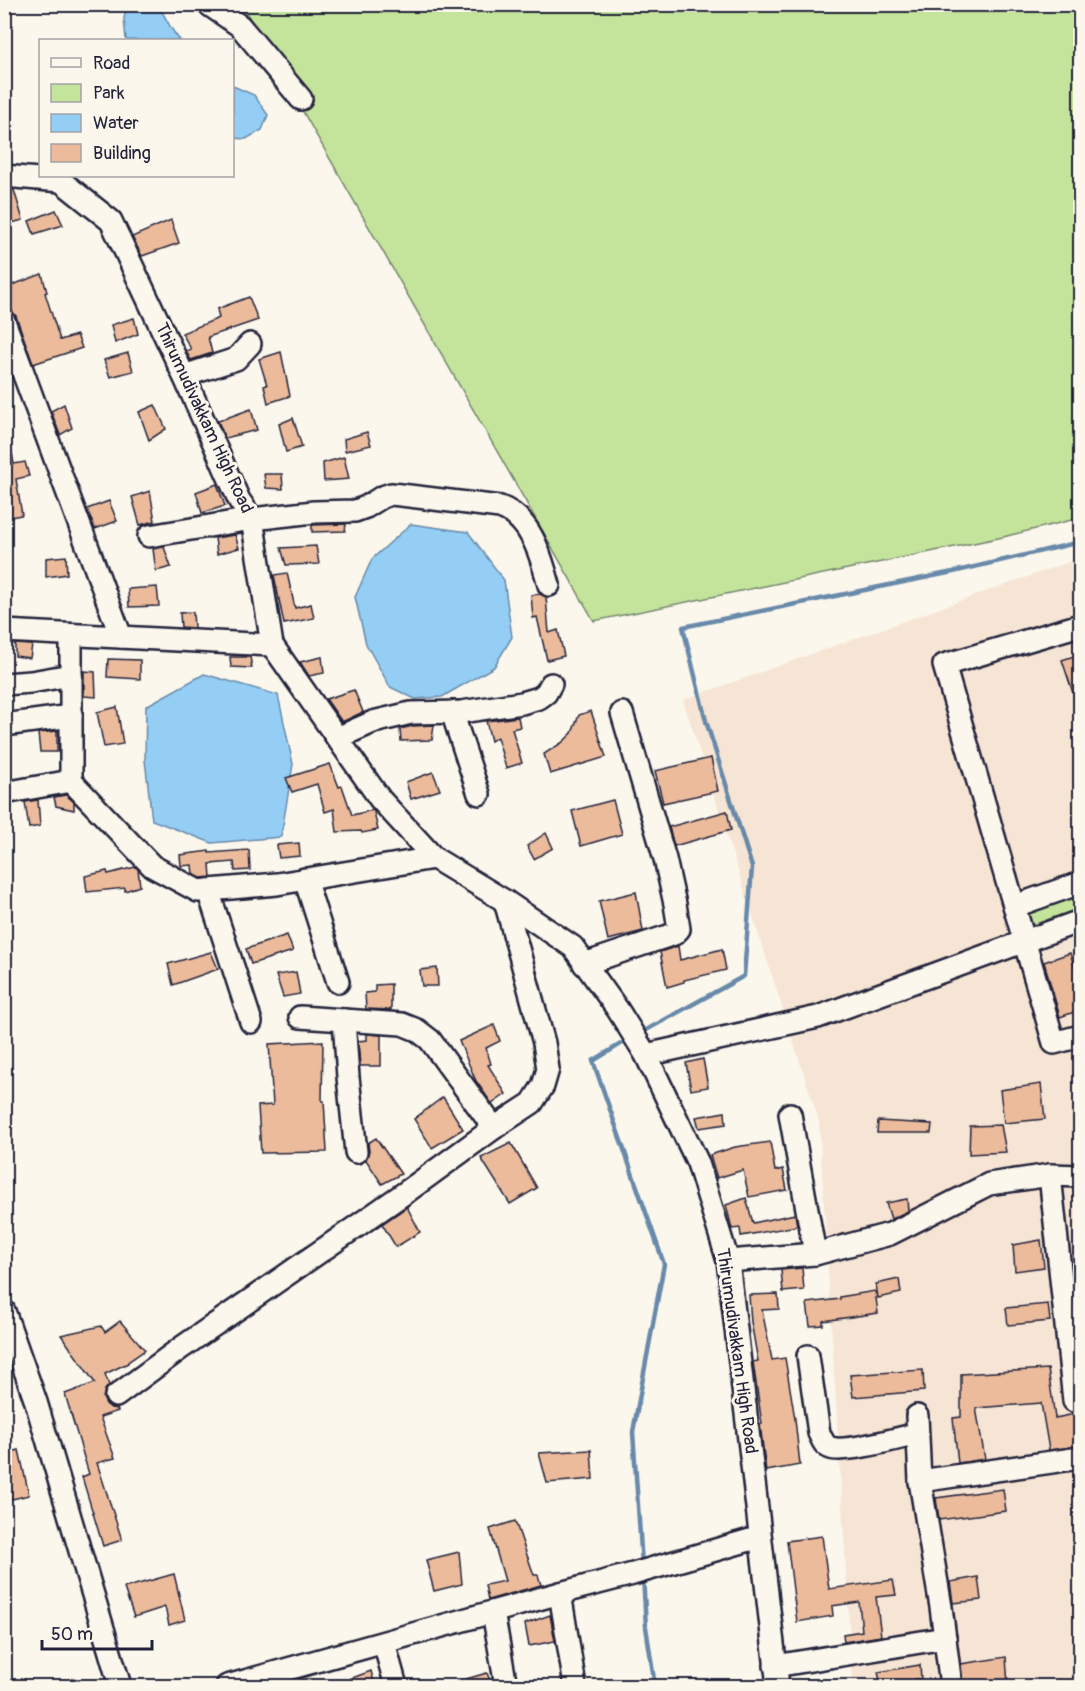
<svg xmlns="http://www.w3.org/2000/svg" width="1085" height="1691" viewBox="0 0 1085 1691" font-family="Pangolin,sans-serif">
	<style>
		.built { fill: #f6e5d4 }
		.green { fill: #c4e49c; stroke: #73836c; stroke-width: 1.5 }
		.water { fill: #95cef4; stroke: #6789aa; stroke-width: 1.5 }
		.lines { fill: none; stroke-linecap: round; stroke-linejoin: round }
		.stream { stroke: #6789aa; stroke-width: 4.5 }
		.building { fill: #ebbb9c; stroke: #22223b; stroke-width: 1.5 }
		.minor-casing { stroke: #22223b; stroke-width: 26 }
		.minor { stroke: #fbf7ec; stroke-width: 21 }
		.labels { text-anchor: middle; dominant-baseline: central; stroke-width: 6; stroke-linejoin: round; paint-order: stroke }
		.street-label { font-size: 18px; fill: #22223b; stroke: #fbf7ec }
	</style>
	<rect width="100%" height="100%" fill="#fbf7ec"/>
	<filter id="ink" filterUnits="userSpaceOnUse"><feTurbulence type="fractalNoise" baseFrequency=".0167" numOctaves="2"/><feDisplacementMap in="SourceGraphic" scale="12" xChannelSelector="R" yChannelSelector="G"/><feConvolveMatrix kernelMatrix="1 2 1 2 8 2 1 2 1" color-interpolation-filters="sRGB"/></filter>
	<g filter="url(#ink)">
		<polygon class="built" points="1080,558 1080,1686 853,1686 819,1121 683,700"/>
		<g class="green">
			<polygon points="242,5 1080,5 1080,518 1003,537 594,621"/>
			<polygon points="1080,888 1080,913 1038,928 1029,924 1026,915 1028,910"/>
		</g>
		<g class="water">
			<path d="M127,5H158C166,17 170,30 180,40H126L124,18Z"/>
			<polygon points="233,86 254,95 268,115 262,130 246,139 233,138"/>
			<polygon points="411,524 468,532 504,580 512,637 494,667 442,697 415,699 390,687 366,644 355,597 372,559"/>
			<polygon points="204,674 278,695 293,764 281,837 212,843 152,820 145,760 146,706"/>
		</g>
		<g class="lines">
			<g class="stream">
				<polyline points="639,1034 744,976 752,867 706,721 683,627 953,572 1080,542"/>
				<polyline points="629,1039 593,1061 664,1264 633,1432 642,1565"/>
				<polyline points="643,1576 646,1627 655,1686"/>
			</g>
		</g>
		<g class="building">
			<polygon points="11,189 14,190 23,220 4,225 4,192"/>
			<polygon points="56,210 63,225 34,234 29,221"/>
			<polygon points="171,220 179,243 142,256 132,237"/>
			<polygon points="42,274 47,292 45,293 60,340 77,335 82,348 33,364 16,316 12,311 4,309 4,288"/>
			<polygon points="249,297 258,320 208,337 212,353 191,360 186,351 191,349 182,333 219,318 217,309"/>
			<polygon points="134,318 138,334 115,343 111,325"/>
			<polygon points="281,352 290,396 268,403 264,386 267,385 259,359"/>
			<polygon points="128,353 133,371 110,377 104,360"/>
			<polygon points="64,404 72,428 60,435 51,411"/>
			<polygon points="155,405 166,429 149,440 139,412"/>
			<polygon points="251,409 257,430 225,438 218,421"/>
			<polygon points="293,418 302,447 286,452 279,424"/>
			<polygon points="367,432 371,445 345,451 344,439"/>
			<polygon points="11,447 14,464 25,462 29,476 16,479 22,515 4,518 4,448"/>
			<polygon points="344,457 349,479 324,481 323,463"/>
			<polygon points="264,474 282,474 283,489 266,488"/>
			<polygon points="217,484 225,506 202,513 196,492"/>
			<polygon points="150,491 155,521 140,525 132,497"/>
			<polygon points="109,501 117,521 95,529 87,509"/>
			<polygon points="346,524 345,531 312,532 312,525"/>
			<polygon points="235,535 239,548 217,554 215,538"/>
			<polygon points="316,546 319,564 286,565 281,548"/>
			<polygon points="164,547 171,567 156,571 153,549"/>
			<polygon points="66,556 67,574 46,577 46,558"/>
			<polygon points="287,573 295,608 311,604 314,618 284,624 274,575"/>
			<polygon points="157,587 159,606 129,607 128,589"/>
			<polygon points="540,594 546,597 549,633 558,630 564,656 547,660 537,617 533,618 531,595"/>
			<polygon points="193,612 194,628 181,627 180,613"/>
			<polygon points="15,644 32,645 30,658 15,656"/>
			<polygon points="1080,654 1080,708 1078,708 1062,660"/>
			<polygon points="230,657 250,657 252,668 231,667"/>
			<polygon points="322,657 324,673 309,676 300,662"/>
			<polygon points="108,659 140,660 140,679 107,677"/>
			<polygon points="84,671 95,672 96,697 84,696"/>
			<polygon points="354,690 363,712 342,722 326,699"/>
			<polygon points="117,707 123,744 104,747 97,712"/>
			<polygon points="591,711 606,757 550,774 544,754 563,742 572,733 579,715"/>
			<polygon points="518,717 520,727 512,729 522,763 506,768 497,737 491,741 486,721"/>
			<polygon points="434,725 432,740 401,741 400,729 413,726"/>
			<polygon points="57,731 57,752 40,752 38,733"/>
			<polygon points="711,758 718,791 663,803 655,771"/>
			<polygon points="330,764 339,787 342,786 352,815 373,810 374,812 378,830 362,833 361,831 337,832 334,809 325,812 317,784 292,792 286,778"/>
			<polygon points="433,772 440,790 411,799 406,782"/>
			<polygon points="66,795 74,802 74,810 56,806 54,797"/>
			<polygon points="38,800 40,826 29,828 25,802"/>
			<polygon points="613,800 622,834 581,846 572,811"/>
			<polygon points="727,811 731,830 674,846 669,827"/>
			<polygon points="546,833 553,848 534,859 527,846"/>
			<polygon points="299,843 300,856 279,858 277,845"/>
			<polygon points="249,850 250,870 235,871 234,862 210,864 211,877 201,878 193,874 192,865 181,866 180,855 209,851 209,853"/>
			<polygon points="135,867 138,869 140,886 125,891 125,888 87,892 85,876 107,871 108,874"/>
			<polygon points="636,892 643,931 608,940 599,901"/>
			<polygon points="287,935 293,951 251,964 246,949"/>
			<polygon points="678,946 680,960 722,949 726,970 684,980 684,982 667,987 660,952"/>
			<polygon points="211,952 218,969 173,985 168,964"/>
			<polygon points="1070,953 1080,983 1080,1010 1060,1017 1044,962"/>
			<polygon points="437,968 438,986 422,986 420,970"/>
			<polygon points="296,972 300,994 283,997 276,975"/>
			<polygon points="391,984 391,1010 366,1009 365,993 375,992 375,985"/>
			<polygon points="494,1025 500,1041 486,1048 491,1064 488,1065 506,1094 492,1104 476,1081 459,1041"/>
			<polygon points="367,1034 381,1035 381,1066 360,1066 358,1041 367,1040"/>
			<polygon points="323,1041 322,1101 324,1101 327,1152 261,1153 258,1106 273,1105 269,1044"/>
			<polygon points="703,1059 708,1087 691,1090 686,1063"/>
			<polygon points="1041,1084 1045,1119 1004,1123 1000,1090"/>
			<polygon points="443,1097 463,1129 432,1148 414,1119"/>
			<polygon points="725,1112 726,1124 699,1128 696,1117"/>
			<polygon points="878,1121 932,1124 931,1133 877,1133"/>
			<polygon points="1001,1125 1006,1152 969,1154 970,1126"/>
			<polygon points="376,1138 401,1174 382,1184 366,1160 369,1151 368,1143"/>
			<polygon points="770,1142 775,1171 783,1169 787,1190 749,1197 743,1170 717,1178 710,1155 735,1147"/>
			<polygon points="511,1143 537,1188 510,1204 481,1158"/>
			<polygon points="746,1198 753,1223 795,1214 797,1226 741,1236 740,1228 732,1229 726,1205"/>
			<polygon points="907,1199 908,1211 891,1219 886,1203"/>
			<polygon points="407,1207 420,1232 396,1247 382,1224"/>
			<polygon points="1041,1240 1044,1267 1015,1271 1013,1245"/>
			<polygon points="802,1268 804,1290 783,1292 781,1270"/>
			<polygon points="899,1279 901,1293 878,1298 876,1284"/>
			<polygon points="875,1291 878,1313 823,1321 823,1325 810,1326 807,1303 840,1299 840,1297"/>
			<polygon points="778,1294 779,1309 762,1310 772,1360 785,1358 795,1419 800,1465 766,1471 760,1424 762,1424 753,1362 758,1361 751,1322 749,1295"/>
			<polygon points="1048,1304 1050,1321 1008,1325 1006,1308"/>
			<polygon points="120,1321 145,1350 128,1362 128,1363 105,1374 109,1385 105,1390 103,1398 106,1404 111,1408 117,1409 118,1411 100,1417 115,1458 97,1463 122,1540 103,1546 82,1477 89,1474 65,1394 95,1383 61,1335 101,1326 105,1332"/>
			<polygon points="1048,1369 1055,1418 1080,1413 1080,1446 1049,1450 1041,1403 976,1408 985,1459 958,1463 953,1418 961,1417 961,1374"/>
			<polygon points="923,1370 924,1391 853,1397 850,1375"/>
			<polygon points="19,1450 29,1495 4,1501 4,1454"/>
			<polygon points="591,1450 593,1479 547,1483 539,1453"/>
			<polygon points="1003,1489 1006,1511 939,1520 936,1498"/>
			<polygon points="515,1521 534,1575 538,1575 541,1585 488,1600 485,1585 505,1581 490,1529"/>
			<polygon points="822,1536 829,1589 893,1580 896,1595 876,1597 881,1636 844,1642 843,1634 862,1631 859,1602 832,1606 833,1616 797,1622 787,1541"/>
			<polygon points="459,1552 462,1584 434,1591 426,1560"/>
			<polygon points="174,1574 185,1620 169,1625 165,1607 134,1617 124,1588"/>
			<polygon points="978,1577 981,1600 953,1603 950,1582"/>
			<polygon points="550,1615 555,1641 529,1646 525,1624"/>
			<polygon points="1006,1657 1008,1685 963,1686 961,1664"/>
			<polygon points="920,1665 921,1679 914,1679 914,1686 890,1686 889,1684 881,1685 878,1672"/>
			<polygon points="371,1671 375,1686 333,1686 333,1685"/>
			<polygon points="487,1673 492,1686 453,1686 452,1683"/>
		</g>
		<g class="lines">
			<defs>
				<g id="minor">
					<polyline points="208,4 240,26 301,99"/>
					<polyline points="4,176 61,181 111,221 184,376 239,500 252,519 272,645 380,799 434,858 505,901 573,947 618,1010 646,1055 698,1163 728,1261 778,1686"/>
					<polyline points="4,321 121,637"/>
					<polyline points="184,376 236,359 250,344"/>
					<path d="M149,536L252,519L314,512L355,511L366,507L382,497L391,494L401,495L500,507C531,518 541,556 549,585"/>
					<polyline points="1080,625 944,665 1054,1043 1080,1036"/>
					<polyline points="4,631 272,645"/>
					<polyline points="4,684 31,682 71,675"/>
					<polyline points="452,712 479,794"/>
					<polyline points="4,725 71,716"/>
					<polyline points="337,738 373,722 411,713 461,712 522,703 539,698 546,693 551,684"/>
					<polyline points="71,781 152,866 198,891 277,884 434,858"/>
					<polyline points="4,793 71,781 71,635"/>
					<polyline points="305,879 338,982"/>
					<polyline points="208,890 251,1022"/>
					<polyline points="1015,906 1080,883"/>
					<polyline points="584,964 674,934 679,929 675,904 665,859 622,713"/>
					<polyline points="300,1017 402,1024 417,1030 430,1040 494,1128"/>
					<polyline points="344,1020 348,1077 356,1152"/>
					<polyline points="646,1055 818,1017 1080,921"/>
					<polyline points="790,1114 815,1254"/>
					<polyline points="1050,1175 1074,1401"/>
					<polyline points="728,1261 815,1254 890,1234 989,1184 1050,1175 1080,1176"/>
					<polyline points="4,1311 36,1402 120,1686"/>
					<path d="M808,1356L819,1433C822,1439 824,1446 831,1448C845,1453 900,1438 917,1434"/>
					<polyline points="116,1396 181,1348 409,1190 494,1128 532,1103 543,1086 548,1069 544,1043 505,901"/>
					<polyline points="917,1416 920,1481 941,1607 951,1686"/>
					<polyline points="920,1481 1080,1458"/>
					<polyline points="560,1593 575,1686"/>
					<polyline points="493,1612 506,1686"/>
					<polyline points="384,1643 396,1686"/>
					<polyline points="775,1666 945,1638"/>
					<polyline points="227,1686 560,1593 633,1574 760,1537"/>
				</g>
			</defs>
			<use href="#minor" class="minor-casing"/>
			<use href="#minor" class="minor"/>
		</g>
	</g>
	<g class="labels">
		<g class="street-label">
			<text transform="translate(204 418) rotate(65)">Thirumudivakkam High Road</text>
			<text transform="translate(737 1351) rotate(82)">Thirumudivakkam High Road</text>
		</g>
	</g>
	<rect width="1085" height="1691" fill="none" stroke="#fbf7ec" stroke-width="24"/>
	<rect x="12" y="12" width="1061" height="1667" fill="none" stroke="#22223b" stroke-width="2" filter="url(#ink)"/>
	<rect x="39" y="39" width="195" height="138" fill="#fbf7ec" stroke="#a4a2a5" stroke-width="1.5"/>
	<rect x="51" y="58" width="30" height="9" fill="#fbf7ec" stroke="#a4a2a5" stroke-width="1.5"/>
	<text x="93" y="69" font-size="18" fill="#22223b">Road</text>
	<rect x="51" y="84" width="30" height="18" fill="#c4e49c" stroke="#a4a2a5" stroke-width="1.5"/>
	<text x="93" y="99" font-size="18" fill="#22223b">Park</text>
	<rect x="51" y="114" width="30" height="18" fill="#95cef4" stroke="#a4a2a5" stroke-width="1.5"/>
	<text x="93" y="129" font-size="18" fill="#22223b">Water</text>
	<rect x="51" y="144" width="30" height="18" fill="#ebbb9c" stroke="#a4a2a5" stroke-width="1.5"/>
	<text x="93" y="159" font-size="18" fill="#22223b">Building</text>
	<path d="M42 1640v9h110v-9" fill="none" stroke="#22223b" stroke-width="3"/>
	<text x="51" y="1640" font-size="18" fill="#22223b" stroke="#fbf7ec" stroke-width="4.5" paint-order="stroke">50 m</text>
</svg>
